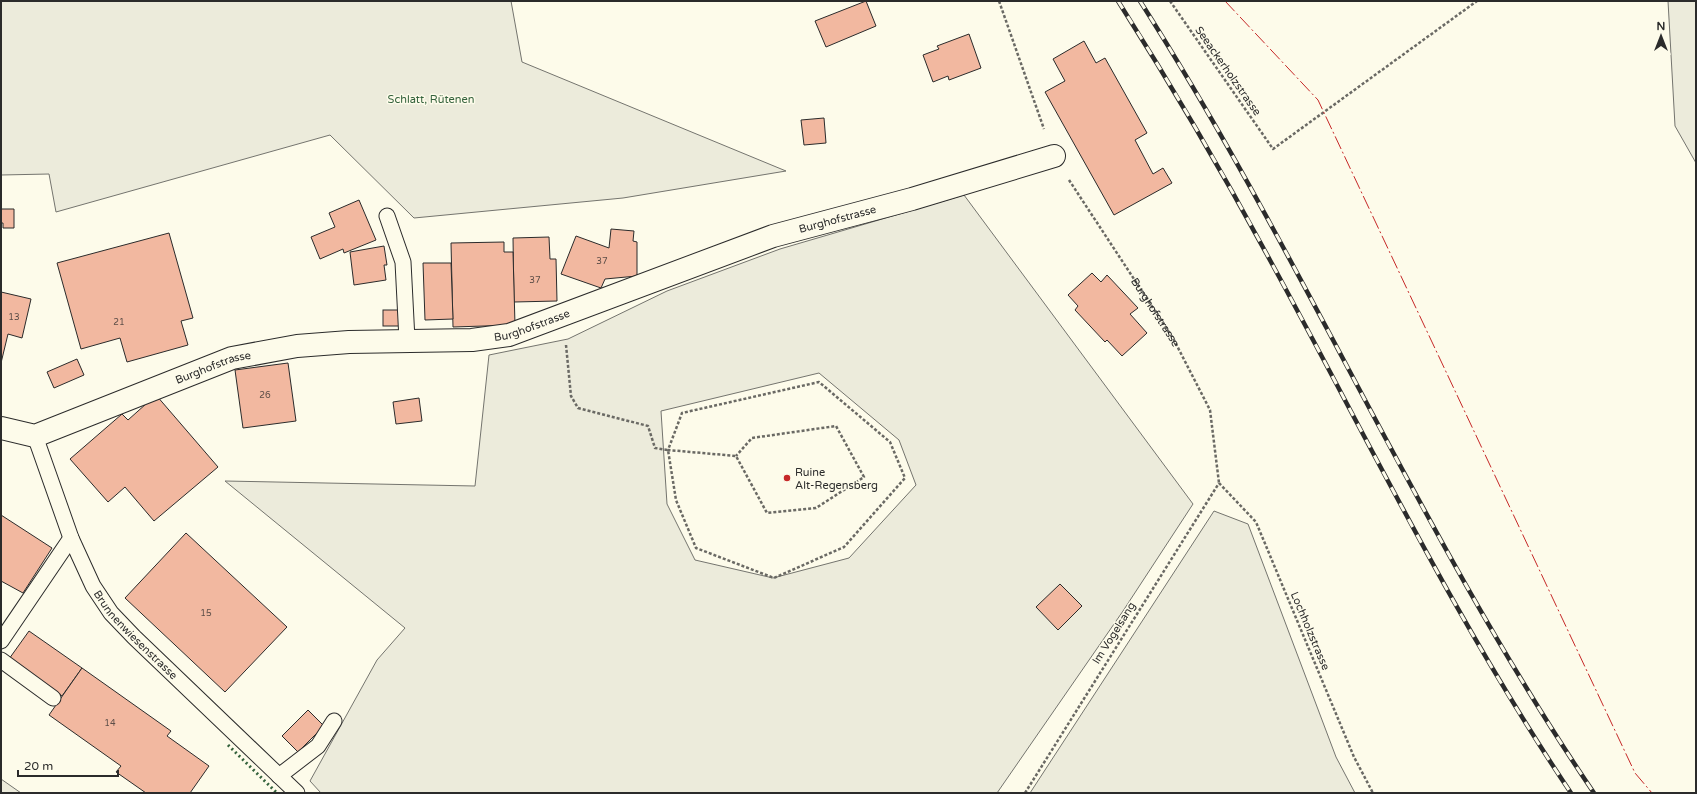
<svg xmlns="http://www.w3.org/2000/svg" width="1697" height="794" viewBox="0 0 1697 794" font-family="'Varela Round',sans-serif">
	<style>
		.green { fill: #ecebdb; stroke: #74746e; fill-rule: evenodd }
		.building { fill: #f2b8a0; stroke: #2b2b2b }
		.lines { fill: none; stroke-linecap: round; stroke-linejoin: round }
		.lane-casing { stroke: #2b2b2b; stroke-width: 17 }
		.street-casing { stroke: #2b2b2b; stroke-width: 24 }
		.path { stroke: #6a6964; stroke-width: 2.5; stroke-dasharray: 3 2; stroke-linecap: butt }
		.lane { stroke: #fdfbea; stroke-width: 15 }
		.street { stroke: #fdfbea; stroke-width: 22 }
		.rail-casing { stroke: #2b2b2b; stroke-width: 4.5 }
		.rail { stroke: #fdfbea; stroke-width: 3; stroke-dasharray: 9; stroke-linecap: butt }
		.hedge { stroke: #34623c; stroke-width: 3; stroke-dasharray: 2 3; stroke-linecap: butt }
		.power { stroke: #c62828; stroke-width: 1; stroke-dasharray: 14 3 2 3; stroke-linecap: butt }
		.poi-dot { fill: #c62828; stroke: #fdfbea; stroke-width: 1.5 }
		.labels { text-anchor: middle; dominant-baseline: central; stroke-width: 3; stroke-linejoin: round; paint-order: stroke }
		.number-label { font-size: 9px; fill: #5d4e48 }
		.street-label { font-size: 11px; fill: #2b2b2b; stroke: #fdfbea }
		.park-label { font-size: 11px; fill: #34623c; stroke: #fdfbea }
		.poi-label { font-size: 11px; fill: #2b2b2b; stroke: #fdfbea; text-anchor: start }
	</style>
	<rect width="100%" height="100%" fill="#fdfbea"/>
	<g class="green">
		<polygon points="1,1 511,1 522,62 786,171 623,198 414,218 330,135 56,212 49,174 1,175"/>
		<polygon points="1668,1 1696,1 1696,163 1675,126"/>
		<path d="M964,195L1193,504L1123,611L997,793H321L310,781L377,660L405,628L225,481L475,486L489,355L568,339L667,291L780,249ZM819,373L899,440L916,485L849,558L773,578L695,560L667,504L661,411Z"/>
		<polygon points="1214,511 1248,524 1336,757 1355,793 1030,793"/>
		<polygon points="1,779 21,793 1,793"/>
	</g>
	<g class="building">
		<polygon points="866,1 876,26 826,47 815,21"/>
		<polygon points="969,34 981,68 949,80 948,76 933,82 923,55 939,49 937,46"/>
		<polygon points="1084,41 1096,63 1105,58 1147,133 1135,140 1153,174 1163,168 1172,183 1114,215 1045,92 1065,81 1053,59"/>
		<polygon points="824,118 826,143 804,145 801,120"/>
		<polygon points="359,200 376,240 344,253 343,249 320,259 311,237 335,227 329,213"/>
		<polygon points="1,209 14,209 14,228 3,228 3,223 1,223"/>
		<polygon points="611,229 634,231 633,241 637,242 637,276 605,279 601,288 561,274 576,236 609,248"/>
		<polygon points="169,233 193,318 181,321 188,345 127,362 120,338 81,349 57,263"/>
		<polygon points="549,237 550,259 556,259 557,301 514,302 513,238"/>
		<polygon points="504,242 504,252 513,252 515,325 453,327 451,243"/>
		<polygon points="384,246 387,265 384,265 386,280 354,285 350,252"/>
		<polygon points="423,263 451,263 453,319 425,320"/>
		<polygon points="1092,273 1101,282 1107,275 1138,308 1130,314 1147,333 1122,356 1107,340 1105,342 1075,310 1078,306 1068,295"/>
		<polygon points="1,292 31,299 22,338 8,334 1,363"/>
		<rect x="383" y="310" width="16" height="16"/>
		<polygon points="77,359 84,375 54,388 47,372"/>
		<polygon points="288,363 296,421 243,428 235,370"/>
		<polygon points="156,395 218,467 154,521 125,487 108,502 70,459 122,414 128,420"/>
		<polygon points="419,398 422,421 396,424 393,402"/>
		<polygon points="1,515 52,548 23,593 1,581"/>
		<polygon points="186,533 287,627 225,692 125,598"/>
		<polygon points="1060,584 1082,606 1058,630 1036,607"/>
		<polygon points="29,631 82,668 62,696 9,659"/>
		<polygon points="82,668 171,731 167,736 209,766 190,793 146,793 116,772 121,766 49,715"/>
		<polygon points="308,710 324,726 298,752 282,736"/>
	</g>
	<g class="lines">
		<defs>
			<g id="lane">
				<polyline points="387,216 403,262 407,340"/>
				<path id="s2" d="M35,436L71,538L93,586L111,613L134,637L297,793"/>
				<polyline points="1,641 71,538"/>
				<polyline points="1,660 53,698"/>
				<polyline points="279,776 318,746 334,721"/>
			</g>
			<g id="street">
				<path id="s3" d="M1,428L35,436L232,358L297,346L349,342L472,340L509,335L773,236L912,199L1054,156"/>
			</g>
		</defs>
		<use href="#lane" class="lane-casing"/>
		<use href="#street" class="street-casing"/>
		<g class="path">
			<polyline points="999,1 1044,129"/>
			<polyline points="1170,1 1273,149 1477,1"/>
			<path id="s1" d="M1069,180L1174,340L1210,410L1219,483"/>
			<polyline points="566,345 571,396 578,408 648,426 655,448 668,450 676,500 696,548 774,578 844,547 905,478 890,442 819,382 682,413 668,450 736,456 767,513 816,508 864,477 836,426 752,438 736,456"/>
			<polyline points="1219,483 1256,522 1354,757 1373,793"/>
			<polyline points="1025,793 1219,483"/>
		</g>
		<use href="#lane" class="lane"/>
		<use href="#street" class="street"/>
		<defs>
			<g id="rail">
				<path d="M1118,1C1172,86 1223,173 1271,262C1369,441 1457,624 1571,793"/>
				<path d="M1140,1C1304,258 1423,541 1594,793"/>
			</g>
		</defs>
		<use href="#rail" class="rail-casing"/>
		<use href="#rail" class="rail"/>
		<polyline class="hedge" points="228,745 277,793"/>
		<polyline class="power" points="1225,1 1318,100 1635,773 1652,793"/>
	</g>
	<circle class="poi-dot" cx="787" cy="478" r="4"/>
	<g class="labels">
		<g class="number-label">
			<text x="602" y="261">37</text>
			<text x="535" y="280">37</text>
			<text x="14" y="317">13</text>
			<text x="119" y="322">21</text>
			<text x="265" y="395">26</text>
			<text x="206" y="613">15</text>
			<text x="110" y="723">14</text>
		</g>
		<g class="street-label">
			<text transform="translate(1228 71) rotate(55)">Seeackerholzstrasse</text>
			<text stroke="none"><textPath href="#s3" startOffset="874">Burghofstrasse</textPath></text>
			<text stroke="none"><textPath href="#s1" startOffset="158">Burghofstrasse</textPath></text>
			<text stroke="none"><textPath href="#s3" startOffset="550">Burghofstrasse</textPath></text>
			<text stroke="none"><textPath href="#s3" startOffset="226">Burghofstrasse</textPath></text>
			<text transform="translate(1310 631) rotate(67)">Lochholzstrasse</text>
			<text transform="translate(1114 633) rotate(-58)">Im Vogelsang</text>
			<text stroke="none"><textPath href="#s2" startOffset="226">Brunnenwiesenstrasse</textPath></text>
		</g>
		<g class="park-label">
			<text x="431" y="99">Schlatt, Rütenen</text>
		</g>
		<g class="poi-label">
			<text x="795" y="472">Ruine<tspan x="795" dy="13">Alt-Regensberg</tspan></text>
		</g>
	</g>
	<rect width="1697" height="794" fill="none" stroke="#2b2b2b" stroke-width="4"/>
	<g transform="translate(1661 36)" stroke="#fdfbea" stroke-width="3" paint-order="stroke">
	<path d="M0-3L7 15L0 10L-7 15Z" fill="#2b2b2b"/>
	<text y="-6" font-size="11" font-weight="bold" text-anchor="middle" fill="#2b2b2b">N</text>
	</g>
	<path d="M18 770v6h100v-6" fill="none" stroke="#2b2b2b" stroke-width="2"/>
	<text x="24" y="770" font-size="12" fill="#2b2b2b" stroke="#fdfbea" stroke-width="3" paint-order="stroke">20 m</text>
</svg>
